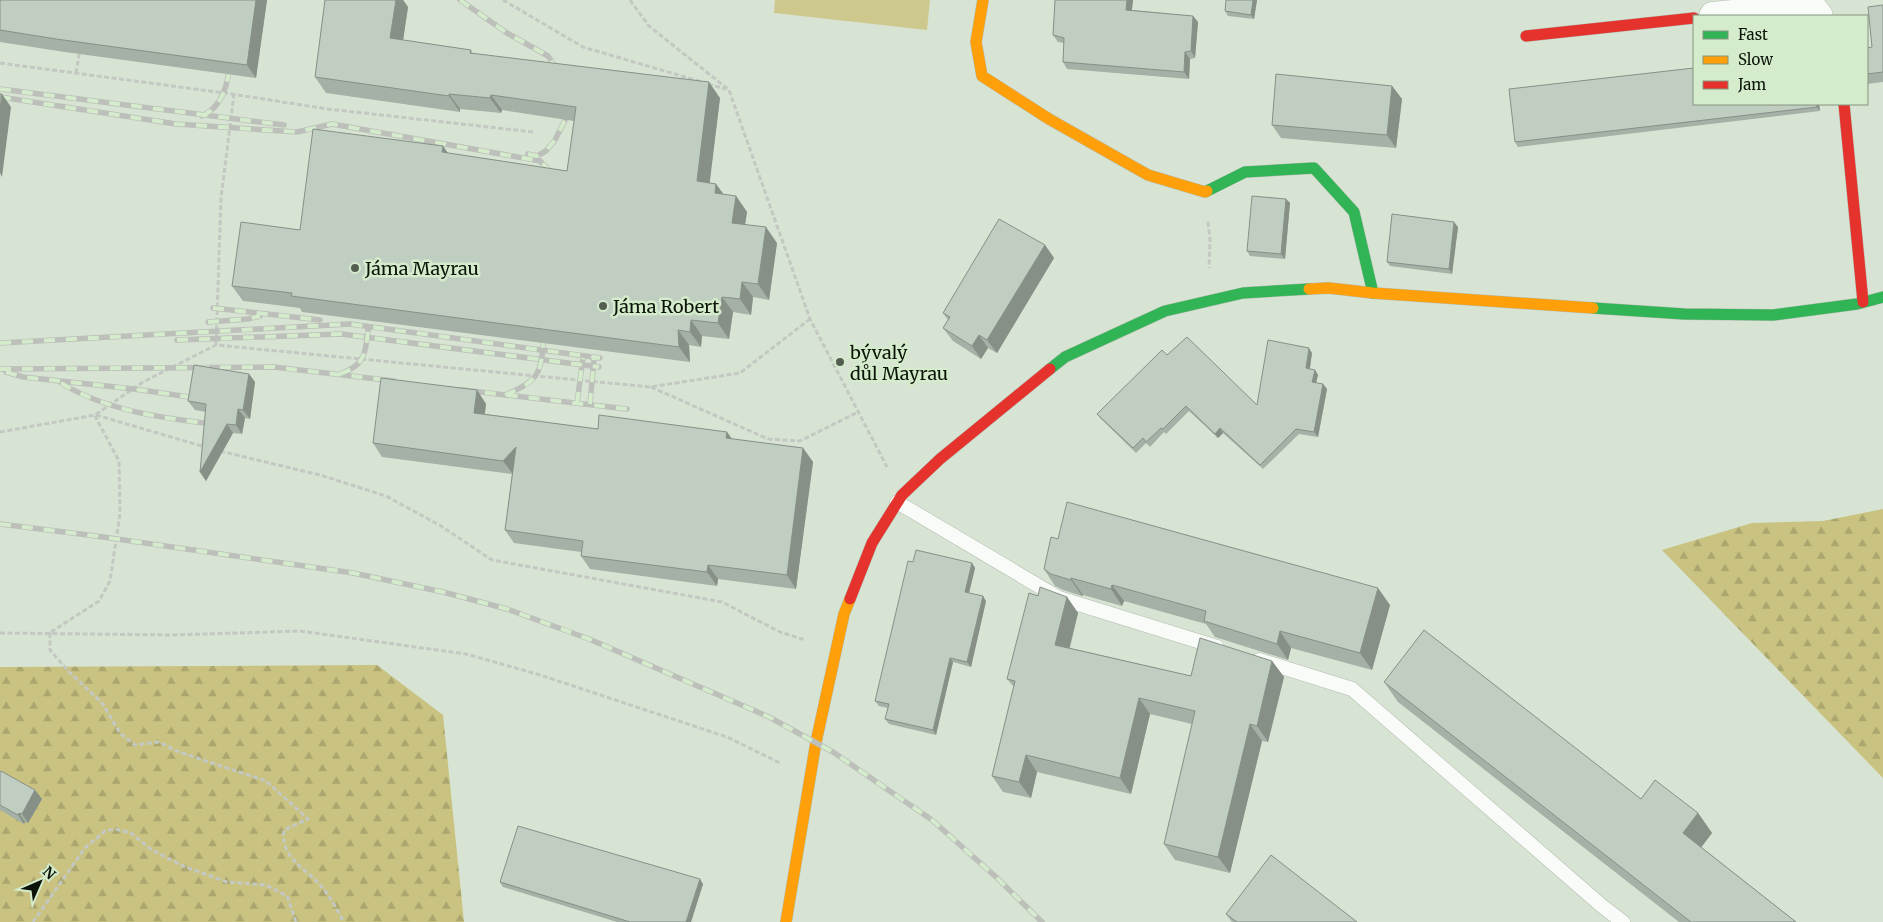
<svg xmlns="http://www.w3.org/2000/svg" width="1883" height="922" viewBox="0 0 1883 922" font-family="Merriweather,serif">
	<style>
		.forest { fill: url(#forest-firs) }
		.garden { fill: #cdc88d }
		.lines { fill: none; stroke-linecap: round; stroke-linejoin: round }
		.lane-casing { stroke: #b3bcaf; stroke-width: 15 }
		.street-casing { stroke: #b3bcaf; stroke-width: 29 }
		.fast-casing { stroke: #b3bcaf; stroke-width: 12 }
		.slow-casing { stroke: #b3bcaf; stroke-width: 12 }
		.jam-casing { stroke: #b3bcaf; stroke-width: 12 }
		.path { stroke: #c3c8c2; stroke-width: 3; stroke-dasharray: 5 2.5; stroke-linecap: butt }
		.lane { stroke: #f9fbf8; stroke-width: 14 }
		.street { stroke: #f9fbf8; stroke-width: 28 }
		.fast { stroke: #30b455; stroke-width: 11 }
		.slow { stroke: #ff9f0a; stroke-width: 11 }
		.jam { stroke: #e5322d; stroke-width: 11 }
		.rail-casing { stroke: #bcbfba; stroke-width: 5.5 }
		.rail { stroke: #d4ebcc; stroke-width: 4; stroke-dasharray: 11; stroke-linecap: butt }
		.wall { fill: #a5b0a6 }
		.shaded-wall { fill: #869087 }
		.building { fill: #c0cdc1; stroke: #869087 }
		.poi-dot { fill: #535d50; stroke: #d4ebcc; stroke-width: 2 }
		.labels { text-anchor: middle; dominant-baseline: central; stroke-width: 5; stroke-linejoin: round; paint-order: stroke }
		.poi-label { font-size: 18px; fill: #0c1409; stroke: #d4ebcc; text-anchor: start }
	</style>
	<defs>
		<pattern id="forest-firs" width="22" height="20" patternUnits="userSpaceOnUse" patternTransform="scale(1.25)"><rect width="22" height="20" fill="#c9c281"/><path d="M5 1l3.5 6h-7zM16 11l3.5 6h-7z" fill="#aba66e"/></pattern>
	</defs>
	<rect width="100%" height="100%" fill="#d8e4d3"/>
	<g class="forest">
		<polygon points="1883,509 1883,778 1662,550 1752,523 1823,521"/>
		<polygon points="377,665 443,715 464,922 0,922 0,667"/>
	</g>
	<polygon class="garden" points="775,0 930,0 927,30 774,13"/>
	<g class="lines">
		<defs>
			<g id="lane">
				<polyline points="897,502 1059,598 1217,647"/>
				<polyline points="1259,660 1352,689 1602,906 1623,922"/>
			</g>
			<polyline id="street" points="1713,16 1811,6 1819,16"/>
			<g id="fast">
				<polyline points="1207,191 1245,172 1314,168 1354,212 1373,293"/>
				<polyline points="1593,308 1684,314 1773,315 1857,304 1883,297"/>
				<polyline points="1050,369 1065,357 1165,311 1243,293 1309,289"/>
			</g>
			<g id="slow">
				<polyline points="983,0 976,42 982,76 1049,119 1148,175 1205,192 1207,191"/>
				<polyline points="1309,289 1329,288 1373,293 1593,308"/>
				<polyline points="786,922 816,742 844,614 850,599"/>
			</g>
			<g id="jam">
				<polyline points="1526,36 1694,18"/>
				<polyline points="1844,104 1863,302"/>
				<polyline points="850,599 872,543 902,495 940,459 1050,369"/>
			</g>
		</defs>
		<use href="#lane" class="lane-casing"/>
		<use href="#street" class="street-casing"/>
		<use href="#fast" class="fast-casing"/>
		<use href="#slow" class="slow-casing"/>
		<use href="#jam" class="jam-casing"/>
		<g class="path">
			<polyline points="503,0 583,47 702,82"/>
			<polyline points="630,0 649,26 729,90 810,319 887,467"/>
			<polyline points="0,63 225,93 328,109 533,132"/>
			<polyline points="76,73 80,50"/>
			<polyline points="708,84 726,89"/>
			<polyline points="1208,222 1210,240 1209,268"/>
			<polyline points="216,345 221,198 234,94"/>
			<polyline points="651,387 768,439 800,441 858,412"/>
			<polyline points="96,415 205,447"/>
			<polyline points="0,432 95,415 143,382 216,345 650,387 740,373 810,319"/>
			<polyline points="220,451 320,475 386,496 441,526 492,560 722,602 780,632 805,640"/>
			<polyline points="51,632 99,601 110,581 120,514 119,461 95,416"/>
			<polyline points="0,633 172,635 300,631 466,654 537,674 727,737 780,763"/>
			<path d="M50,633V650L71,674L102,703L120,733L135,745L159,742L179,752L266,781L308,819L284,830C280,858 306,868 321,886C330,896 337,910 344,922"/>
			<polyline points="33,922 85,848 105,831 115,829 131,833 152,850 183,866 227,882 266,885 287,896 296,922"/>
		</g>
		<use href="#lane" class="lane"/>
		<use href="#street" class="street"/>
		<use href="#fast" class="fast"/>
		<use href="#slow" class="slow"/>
		<use href="#jam" class="jam"/>
		<defs>
			<g id="rail">
				<polyline points="460,0 507,33 548,56 561,75"/>
				<polyline points="0,89 284,125"/>
				<polyline points="0,97 176,124 297,132 332,124 540,161 551,172 554,179"/>
				<path d="M202,116C224,106 228,82 231,59"/>
				<polyline points="528,154 537,156 546,151 555,140 566,118 565,106"/>
				<polyline points="213,308 320,320"/>
				<polyline points="208,322 248,319 260,316"/>
				<polyline points="177,340 341,334 599,367"/>
				<polyline points="0,343 350,324 600,358"/>
				<polyline points="0,369 274,367 394,381"/>
				<polyline points="6,372 23,377 134,389 196,398"/>
				<path d="M340,374C364,366 366,353 368,330"/>
				<path d="M61,383C105,410 161,418 212,424"/>
				<polyline points="463,390 627,409"/>
				<path d="M505,395C545,379 540,369 545,330"/>
				<polyline points="577,403 583,358"/>
				<polyline points="590,404 594,359"/>
				<polyline points="0,524 96,536 353,573 443,592 507,609 589,639 769,717 833,752 932,820 996,877 1042,922"/>
			</g>
		</defs>
		<use href="#rail" class="rail-casing"/>
		<use href="#rail" class="rail"/>
	</g>
	<g class="wall">
		<polygon points="0,0 267,0 256,78 65,52 0,42"/>
		<polygon points="325,0 403,0 408,7 403,40 471,50 473,54 720,98 709,183 716,184 724,195 736,196 747,212 745,224 777,243 769,300 753,297 751,315 733,312 729,339 702,336 701,347 689,345 690,362 302,312 300,308 243,301 232,286 300,230 443,146 448,153 567,171 574,121 502,110 501,113 460,109 460,112 326,93 315,77"/>
		<polygon points="1055,0 1133,0 1132,10 1193,16 1198,22 1195,58 1190,59 1189,79 1067,69 1063,62 1064,43 1058,42 1053,35"/>
		<polygon points="1226,0 1257,0 1254,19 1228,16 1225,11"/>
		<polygon points="1883,5 1883,82 1867,84 1867,48 1872,47"/>
		<polygon points="1392,86 1402,99 1396,148 1281,138 1272,125"/>
		<polygon points="1694,104 1819,104 1820,111 1518,147 1515,142"/>
		<polygon points="1286,199 1290,203 1285,259 1250,256 1247,251"/>
		<polygon points="1458,227 1452,274 1390,266 1387,262"/>
		<polygon points="1045,245 1054,258 997,353 988,348 981,359 953,341 943,328 948,320 943,313"/>
		<polygon points="1312,353 1310,369 1315,370 1318,375 1316,383 1323,384 1327,389 1318,437 1299,434 1263,469 1223,433 1218,438 1189,411 1166,434 1164,432 1150,447 1146,443 1136,453 1100,418 1097,414 1167,355 1257,405"/>
		<polygon points="249,374 255,382 250,419 245,418 242,434 233,433 206,481 200,472 206,412 195,410 188,401"/>
		<polygon points="477,390 486,404 485,414 598,429 727,432 732,439 803,448 813,462 796,589 718,579 717,586 590,569 581,556 581,552 514,543 505,530 512,474 382,457 373,443"/>
		<polygon points="913,562 972,563 975,568 969,593 986,601 971,667 953,662 936,735 889,724 885,719 888,708 879,706 875,701"/>
		<polygon points="1044,569 1390,605 1372,670 1291,648 1288,660 1215,637 1206,624 1124,601 1122,606 1083,595 1082,596 1063,590 1055,586"/>
		<polygon points="1038,596 1067,597 1078,613 1070,648 1191,676 1272,661 1284,677 1268,742 1262,741 1230,873 1175,860 1164,844 1192,724 1150,714 1131,794 1037,772 1031,798 1003,792 992,776 1014,687 1007,679"/>
		<polygon points="1384,682 1641,799 1698,813 1712,833 1701,847 1796,922 1679,922 1398,702"/>
		<polygon points="0,773 35,790 42,799 28,823 25,822 24,824 0,810"/>
		<polygon points="500,882 703,884 691,922 617,922 503,887"/>
		<polygon points="1226,914 1357,922 1232,922"/>
	</g>
	<g class="shaded-wall">
		<polygon points="256,0 267,0 256,78 247,65"/>
		<polygon points="396,0 403,0 408,7 401,54 390,38"/>
		<polygon points="1127,0 1133,0 1131,16 1126,10"/>
		<polygon points="1253,0 1257,0 1254,19 1251,15"/>
		<polygon points="1193,16 1198,22 1195,58 1191,51"/>
		<polygon points="1185,52 1190,59 1189,79 1184,72"/>
		<polygon points="709,82 720,98 708,197 697,181"/>
		<polygon points="1392,86 1402,99 1396,148 1387,135"/>
		<polygon points="2,94 11,107 2,177 0,173 0,110"/>
		<polygon points="449,94 460,109 460,112 449,96"/>
		<polygon points="491,95 502,110 501,113 490,98"/>
		<polygon points="1816,104 1819,104 1820,111 1817,107"/>
		<polygon points="443,146 454,162 442,152"/>
		<polygon points="716,184 727,199 715,193"/>
		<polygon points="736,196 747,212 743,238 732,223"/>
		<polygon points="1286,199 1290,203 1285,259 1281,254"/>
		<polygon points="1454,222 1458,227 1452,274 1449,269"/>
		<polygon points="766,227 777,243 769,300 758,284"/>
		<polygon points="1045,245 1054,258 997,353 987,340"/>
		<polygon points="742,282 753,297 751,315 740,299"/>
		<polygon points="722,297 733,312 729,339 718,323"/>
		<polygon points="691,320 702,336 701,347 690,332"/>
		<polygon points="678,330 689,345 690,362 679,347"/>
		<polygon points="979,335 988,348 981,359 972,346"/>
		<polygon points="1309,348 1312,353 1309,373 1306,368"/>
		<polygon points="1315,370 1318,375 1315,387 1312,382"/>
		<polygon points="249,374 255,382 250,419 243,410"/>
		<polygon points="1323,384 1327,389 1318,437 1314,432"/>
		<polygon points="477,390 486,404 483,426 474,413"/>
		<polygon points="238,409 245,418 242,434 236,425"/>
		<polygon points="227,424 233,433 206,481 200,472"/>
		<polygon points="1220,428 1223,433 1218,438 1215,434"/>
		<polygon points="727,432 736,445 726,438"/>
		<polygon points="516,447 513,474 503,461"/>
		<polygon points="803,448 813,462 796,589 787,575"/>
		<polygon points="972,563 975,568 968,597 965,592"/>
		<polygon points="708,565 718,579 717,586 707,572"/>
		<polygon points="1071,578 1083,595 1082,596 1071,580"/>
		<polygon points="1112,585 1124,601 1122,606 1111,589"/>
		<polygon points="1378,588 1390,605 1372,670 1360,653"/>
		<polygon points="983,596 986,601 971,667 967,662"/>
		<polygon points="1067,597 1078,613 1066,661 1055,645"/>
		<polygon points="1280,631 1291,648 1288,660 1277,644"/>
		<polygon points="950,658 953,662 936,735 933,730"/>
		<polygon points="1272,661 1284,677 1268,742 1257,726"/>
		<polygon points="1139,698 1150,714 1131,794 1120,778"/>
		<polygon points="1250,724 1262,741 1230,873 1218,857"/>
		<polygon points="1026,755 1037,772 1031,798 1019,782"/>
		<polygon points="35,790 42,799 28,823 22,814"/>
		<polygon points="19,813 25,822 24,824 18,815"/>
		<polygon points="1698,813 1712,833 1697,853 1683,833"/>
		<polygon points="700,879 703,884 691,922 686,922"/>
	</g>
	<g class="building">
		<polygon points="0,0 256,0 247,65 56,39 0,30"/>
		<polygon points="325,0 396,0 390,38 471,50 470,53 709,82 697,181 716,184 715,193 736,196 732,223 766,227 758,284 742,282 740,299 722,297 718,323 691,320 690,332 678,330 679,347 291,296 292,293 232,286 241,222 300,230 313,129 443,146 442,152 567,171 576,107 491,95 490,98 449,94 449,96 315,77"/>
		<polygon points="1055,0 1127,0 1126,10 1193,16 1191,51 1185,52 1184,72 1063,62 1064,38 1053,35"/>
		<polygon points="1226,0 1253,0 1251,15 1225,11"/>
		<polygon points="1883,5 1883,72 1867,74 1867,48 1872,47 1868,7"/>
		<polygon points="1694,68 1694,104 1816,104 1817,107 1515,142 1509,89"/>
		<polygon points="1276,74 1392,86 1387,135 1272,125"/>
		<polygon points="0,94 2,94 0,110"/>
		<polygon points="1252,196 1286,199 1281,254 1247,251"/>
		<polygon points="1392,214 1454,222 1449,269 1387,262"/>
		<polygon points="999,219 1045,245 987,340 979,335 972,346 943,328 950,317 943,313"/>
		<polygon points="1187,337 1257,405 1268,340 1309,348 1306,368 1315,370 1312,382 1323,384 1314,432 1296,429 1260,465 1220,428 1215,434 1186,406 1163,429 1161,428 1146,442 1143,438 1133,448 1097,414 1162,350 1167,355"/>
		<polygon points="194,365 249,374 243,410 238,409 236,425 227,424 200,472 206,404 188,401"/>
		<polygon points="381,378 477,390 474,413 598,429 599,415 727,432 726,438 803,448 787,575 708,565 707,572 581,556 583,541 505,530 516,447 503,461 373,443"/>
		<polygon points="1067,502 1378,588 1360,653 1280,631 1277,644 1204,621 1206,611 1112,585 1111,589 1071,578 1071,580 1051,574 1044,569 1051,537 1058,539"/>
		<polygon points="916,550 972,563 965,592 983,596 967,662 950,658 933,730 885,719 889,704 875,701 908,561 913,562"/>
		<polygon points="1040,587 1067,597 1055,645 1191,676 1200,638 1272,661 1257,726 1250,724 1218,857 1164,844 1195,711 1139,698 1120,778 1026,755 1019,782 992,776 1015,681 1007,679 1029,593 1038,596"/>
		<polygon points="1424,630 1641,799 1655,780 1698,813 1683,833 1796,922 1691,922 1384,682"/>
		<polygon points="1,771 35,790 22,814 19,813 18,815 0,805 0,773"/>
		<polygon points="518,826 700,879 686,922 630,922 500,882"/>
		<polygon points="1271,855 1357,922 1237,922 1226,914"/>
	</g>
	<g class="poi-dot">
		<circle cx="355" cy="268" r="5"/>
		<circle cx="603" cy="306" r="5"/>
		<circle cx="840" cy="362" r="5"/>
	</g>
	<g class="labels">
		<g class="poi-label">
			<text x="365" y="268">Jáma Mayrau</text>
			<text x="613" y="306">Jáma Robert</text>
			<text x="850" y="352">bývalý<tspan x="850" dy="21">důl Mayrau</tspan></text>
		</g>
	</g>
	<rect x="1693" y="15" width="175" height="90" fill="#d4ebcc" stroke="#84957e"/>
	<rect x="1703" y="31" width="25" height="8" fill="#30b455" stroke="#84957e"/>
	<text x="1738" y="40" font-size="15" fill="#0c1409">Fast</text>
	<rect x="1703" y="56" width="25" height="8" fill="#ff9f0a" stroke="#84957e"/>
	<text x="1738" y="65" font-size="15" fill="#0c1409">Slow</text>
	<rect x="1703" y="81" width="25" height="8" fill="#e5322d" stroke="#84957e"/>
	<text x="1738" y="90" font-size="15" fill="#0c1409">Jam</text>
	<g transform="translate(40 882) rotate(45)" stroke="#d4ebcc" stroke-width="4" paint-order="stroke">
	<path d="M0-4L9 19L0 12L-9 19Z" fill="#0c1409"/>
	<text y="-8" font-size="14" font-weight="bold" text-anchor="middle" fill="#0c1409">N</text>
	</g>
</svg>
